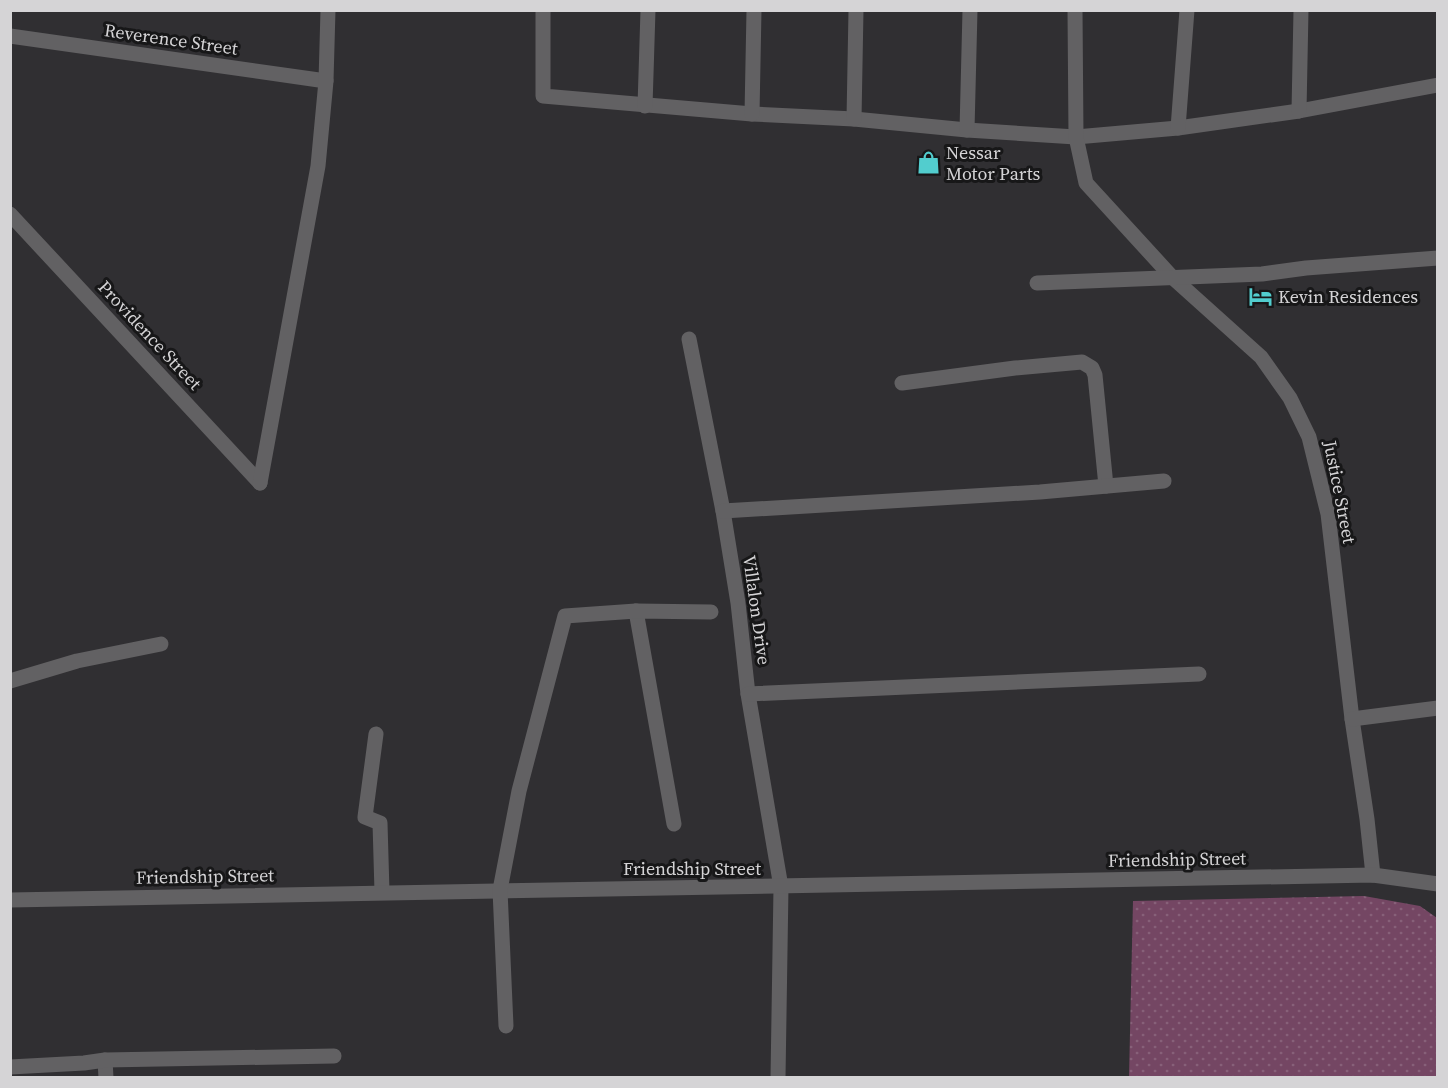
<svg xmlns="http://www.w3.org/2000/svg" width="1448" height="1088" viewBox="0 0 1448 1088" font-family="'Source Serif 4',serif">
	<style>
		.grass { fill: url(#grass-dots) }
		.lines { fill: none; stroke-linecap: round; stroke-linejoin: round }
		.minor { stroke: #626163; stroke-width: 15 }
		.labels { text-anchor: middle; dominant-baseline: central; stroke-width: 6; stroke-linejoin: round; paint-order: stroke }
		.street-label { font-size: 18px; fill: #d5d4d6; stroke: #171718 }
		.poi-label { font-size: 18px; fill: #d5d4d6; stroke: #171718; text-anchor: start }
	</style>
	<defs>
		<pattern id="grass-dots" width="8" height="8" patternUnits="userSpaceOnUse" patternTransform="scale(1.5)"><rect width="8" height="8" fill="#744663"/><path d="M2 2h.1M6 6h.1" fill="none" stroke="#876079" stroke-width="1.8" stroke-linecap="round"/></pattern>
	</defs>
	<rect width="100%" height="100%" fill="#302f32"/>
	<polygon class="grass" points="1364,896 1420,906 1437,918 1437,1077 1129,1077 1133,901"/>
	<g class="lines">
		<g class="minor">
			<polyline points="543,10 543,96 752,114 854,119 967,130 1076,137 1178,128 1299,111 1438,85"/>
			<polyline points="1075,10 1076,137 1086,183 1172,277 1261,357 1290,398 1309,437 1328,514 1352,719 1367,819 1373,875"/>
			<polyline points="10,36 326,81"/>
			<polyline points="645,106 648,10"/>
			<polyline points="1299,111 1301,10"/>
			<polyline points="752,114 754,10"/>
			<polyline points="854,119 856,10"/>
			<polyline points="1178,128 1187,10"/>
			<polyline points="967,130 970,10"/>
			<polyline points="10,214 260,483"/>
			<polyline points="1037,283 1262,274 1306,268 1438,258"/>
			<polyline points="689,339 723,511 738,603 748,694 781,887 778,1078"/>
			<polyline points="902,383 1015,368 1082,362 1092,368 1095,375 1106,486"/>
			<polyline points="260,483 318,166 326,81 328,10"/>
			<polyline points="723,511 1040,492 1164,481"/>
			<polyline points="636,611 674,824"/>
			<polyline points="10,681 77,661 161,644"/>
			<polyline points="748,694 1199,674"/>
			<polyline points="1352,719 1438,708"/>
			<polyline points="376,734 365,817 380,823 382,892"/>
			<polyline points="10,900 1373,875 1438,884"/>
			<polyline points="506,1026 500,890 519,791 565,616 636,611 711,612"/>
			<polyline points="105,1060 106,1078"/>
			<polyline points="10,1067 84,1063 105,1060 334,1056"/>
		</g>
	</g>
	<defs>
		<symbol id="shop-bare" viewBox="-9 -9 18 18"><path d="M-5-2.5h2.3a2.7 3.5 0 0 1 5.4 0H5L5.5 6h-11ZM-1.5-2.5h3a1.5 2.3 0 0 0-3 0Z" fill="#52cdce" stroke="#171718" stroke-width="2.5" paint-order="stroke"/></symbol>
		<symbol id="hotel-bare" viewBox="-9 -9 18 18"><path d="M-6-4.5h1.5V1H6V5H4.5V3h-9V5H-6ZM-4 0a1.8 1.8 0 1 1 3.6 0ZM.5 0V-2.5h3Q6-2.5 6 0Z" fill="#52cdce" stroke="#171718" stroke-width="2.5" paint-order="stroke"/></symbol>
	</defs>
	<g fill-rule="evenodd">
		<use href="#shop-bare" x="912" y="146" width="33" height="33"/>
		<use href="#hotel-bare" x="1244" y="280" width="33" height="33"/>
	</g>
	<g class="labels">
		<g class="street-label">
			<text transform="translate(171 39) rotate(8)">Reverence Street</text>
			<text transform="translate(150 335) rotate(47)">Providence Street</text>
			<text transform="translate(1340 492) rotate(79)">Justice Street</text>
			<text transform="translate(757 610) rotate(82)">Villalon Drive</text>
			<text transform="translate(1177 859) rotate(-1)">Friendship Street</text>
			<text x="692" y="868">Friendship Street</text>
			<text transform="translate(205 876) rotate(-1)">Friendship Street</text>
		</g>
		<g class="poi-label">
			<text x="946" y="152">Nessar<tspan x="946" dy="21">Motor Parts</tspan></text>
			<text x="1278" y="296">Kevin Residences</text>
		</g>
	</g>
	<rect width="1448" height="1088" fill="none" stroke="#d5d4d6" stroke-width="24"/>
</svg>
